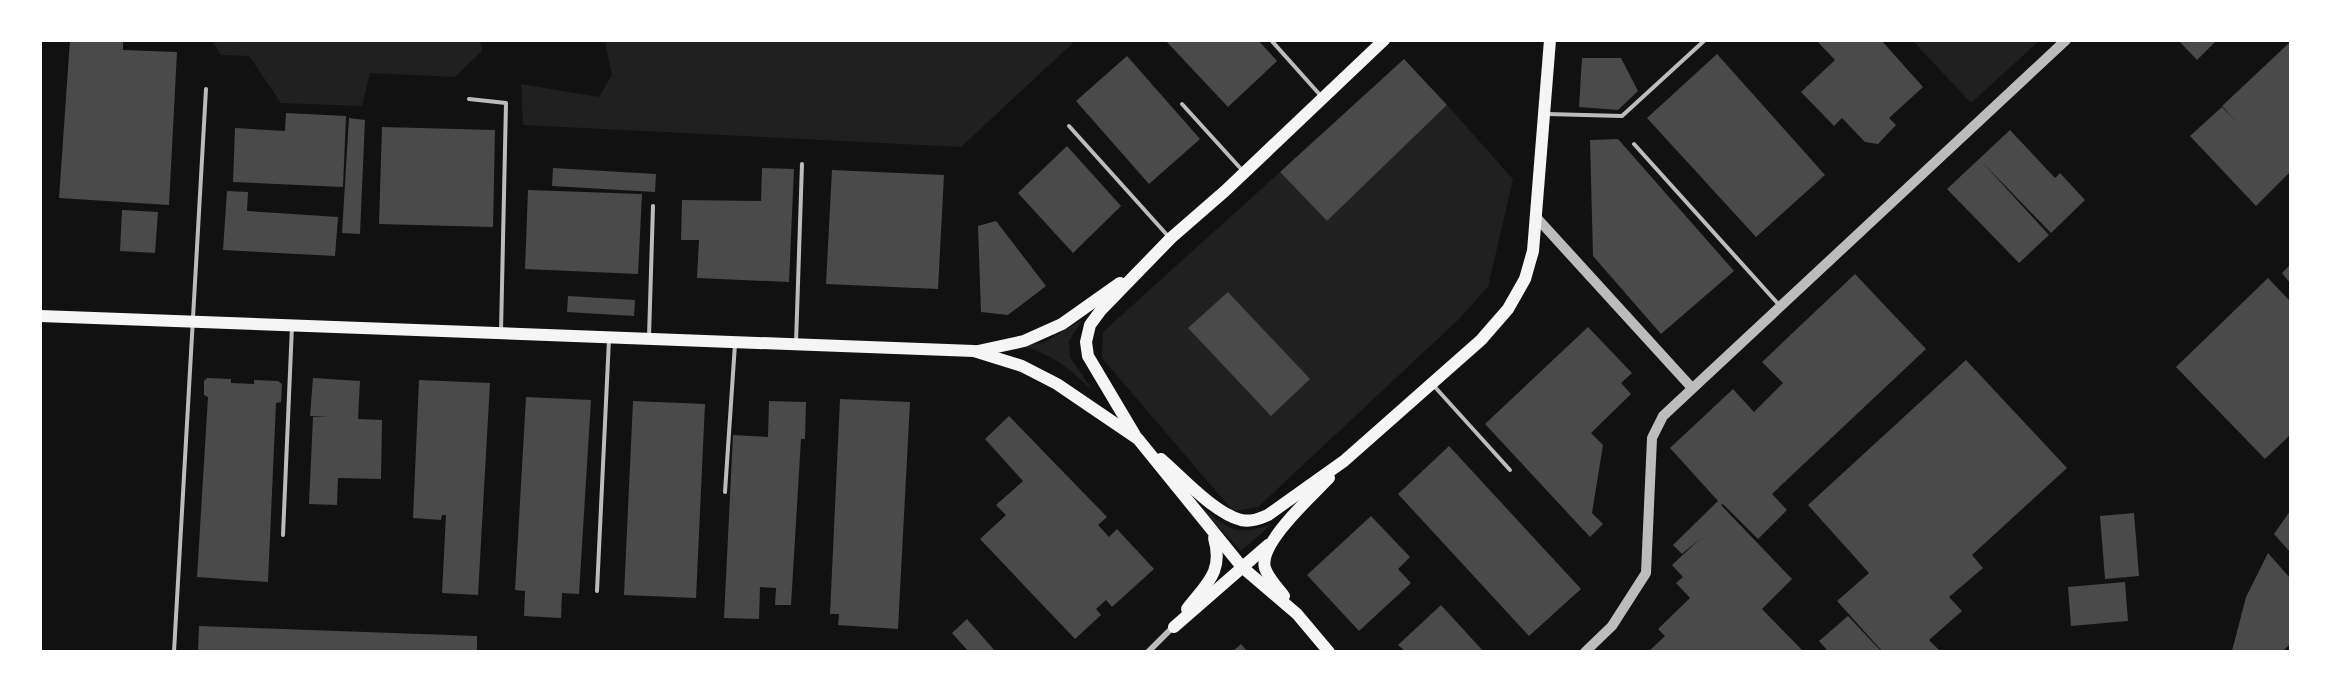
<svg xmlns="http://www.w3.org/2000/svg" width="2331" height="692" viewBox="0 0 2331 692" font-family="Mulish,sans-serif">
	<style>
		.green { fill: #202020 }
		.building { fill: #4a4a4a }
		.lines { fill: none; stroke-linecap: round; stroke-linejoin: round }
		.service { stroke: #bcbcbc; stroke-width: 4 }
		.minor { stroke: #bcbcbc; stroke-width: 6 }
		.tertiary { stroke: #bcbcbc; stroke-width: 10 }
		.secondary { stroke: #f5f5f5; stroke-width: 12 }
	</style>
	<rect width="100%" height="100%" fill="#111"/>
	<g class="green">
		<polygon points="480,40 482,51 455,77 370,73 362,106 281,103 249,56 221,55 212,41"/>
		<polygon points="605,41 606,40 1075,41 961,147 523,125 521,84 599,97 612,75"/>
		<polygon points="1913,41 2039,41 1971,103"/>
		<polygon points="1447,105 1513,179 1488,287 1458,320 1258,507 1233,511 1102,358 1103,332 1280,172 1327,221"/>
		<path d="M1082,320L1069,341L1070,357L1092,390C1070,369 1052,354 1022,346L1043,343Z"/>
		<path d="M1198,505C1230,528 1232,538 1272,524L1241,551Z"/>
	</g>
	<g class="building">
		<polygon points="70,40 123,40 123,50 177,52 169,205 59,198"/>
		<polygon points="1165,40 1258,40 1277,61 1228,107"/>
		<polygon points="1816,40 1881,40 1923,87 1889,118 1896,125 1878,144 1865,142 1842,118 1834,126 1801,92 1835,60"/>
		<polygon points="2178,40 2217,40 2197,60"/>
		<polygon points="2290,42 2290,172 2256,206 2190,136 2222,107 2236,121 2222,106"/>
		<polygon points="1717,54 1825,175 1756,237 1647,118"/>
		<polygon points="1127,56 1200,139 1149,184 1076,101"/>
		<polygon points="1582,58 1621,58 1638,91 1618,110 1579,107"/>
		<polygon points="1404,59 1447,105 1327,221 1280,172"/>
		<polygon points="286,113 346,116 343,187 233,182 235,128 285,131"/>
		<polygon points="349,118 365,120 360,234 342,233"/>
		<polygon points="382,127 495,130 493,227 379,224"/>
		<polygon points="2010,130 2055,178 2060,173 2085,200 2051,233 1982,162 2049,235 2019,263 1947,189"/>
		<polygon points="1618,139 1734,271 1661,334 1593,256 1590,140"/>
		<polygon points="1067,146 1121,206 1073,253 1018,193"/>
		<polygon points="553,168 656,174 655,192 552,186"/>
		<polygon points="762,168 794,169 789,282 697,278 699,240 681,240 682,200 761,201"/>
		<polygon points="832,170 944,175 938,289 826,284"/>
		<polygon points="528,190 642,194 638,274 525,269"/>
		<polygon points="227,191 248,192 247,211 338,217 335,256 223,250"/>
		<polygon points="122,210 158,212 155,253 120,251"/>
		<polygon points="996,221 1046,286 1008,315 981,312 978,226"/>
		<polygon points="2290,265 2290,283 2282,273"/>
		<polygon points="1855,274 1926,349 1772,494 1787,510 1758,539 1723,504 1721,505 1792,579 1762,609 1803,651 1649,651 1665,636 1658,629 1690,598 1676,583 1683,577 1672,565 1701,538 1682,554 1673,545 1718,501 1670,448 1733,389 1754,412 1783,383 1762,362"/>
		<polygon points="2268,278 2290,301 2290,435 2265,459 2176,367"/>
		<polygon points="1228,292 1310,379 1271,416 1188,328"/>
		<polygon points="568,296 635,300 634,316 567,312"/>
		<polygon points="1588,327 1632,373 1621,383 1631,394 1591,433 1603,445 1592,513 1603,524 1590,537 1485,424"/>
		<polygon points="1966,360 2067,468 1972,555 1983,568 1949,597 1962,611 1929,640 1940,651 1882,651 1837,601 1869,573 1808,505"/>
		<polygon points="207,378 231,379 231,383 254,384 254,380 278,381 282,384 281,402 276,403 268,582 197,577 208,397 204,395 204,381"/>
		<polygon points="313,378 360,381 358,419 382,420 381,479 338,478 337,505 309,504 313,417 329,417 310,416"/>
		<polygon points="419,380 490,383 478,595 442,593 446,515 442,515 441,520 413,518"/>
		<polygon points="526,397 591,400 579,594 562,593 561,618 524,616 525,591 515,590"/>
		<polygon points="840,399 910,402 898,629 838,625 839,614 830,614"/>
		<polygon points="633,401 705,404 696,598 624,595"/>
		<polygon points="769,401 806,402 805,439 801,439 791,605 775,605 776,588 760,587 759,619 724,618 733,435 768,437"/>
		<polygon points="1009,416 1107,517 1098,525 1109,537 1117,529 1154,569 1112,607 1106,600 1096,609 1101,615 1075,639 980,539 1006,515 996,505 1023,481 985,439"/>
		<polygon points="1449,446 1581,589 1529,636 1398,494"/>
		<polygon points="2290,511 2290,552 2274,534"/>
		<polygon points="2134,513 2139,576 2105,579 2100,516"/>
		<polygon points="1371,516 1410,557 1398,569 1411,583 1359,631 1307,575"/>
		<polygon points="2268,553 2290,578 2290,644 2283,651 2232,651 2246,597"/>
		<polygon points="2125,582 2128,621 2071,626 2068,587"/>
		<polygon points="1441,605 1483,651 1405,651 1398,645"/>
		<polygon points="1848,616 1881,651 1828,651 1819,641"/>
		<polygon points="967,619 995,651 968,651 952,633"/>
		<polygon points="199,626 477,636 477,651 198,651"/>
		<polygon points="1241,644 1247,651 1233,651"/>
	</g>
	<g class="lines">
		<g class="service">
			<polyline points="1271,40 1321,96"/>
			<polyline points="469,99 506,103 501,332"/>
			<polyline points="1182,104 1242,170"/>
			<polyline points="1547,114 1622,116 1705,40"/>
			<polyline points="1069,126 1168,236"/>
			<polyline points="1634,144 1780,306"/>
			<polyline points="649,337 653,206"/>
			<polyline points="796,343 802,164"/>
			<polyline points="1434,386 1510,470"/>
			<polyline points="725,492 735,344"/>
			<polyline points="283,535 292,326"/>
			<polyline points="597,591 609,339"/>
			<polyline points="174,652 206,89"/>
		</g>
		<polyline class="minor" points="1148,652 1173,627"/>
		<g class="tertiary">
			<polyline points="1536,217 1692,388"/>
			<polyline points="1585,652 1612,626 1646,573 1652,438 1663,416 2066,40"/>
		</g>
		<g class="secondary">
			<polyline points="40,316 974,351 1022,366 1057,384 1138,439 1242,567 1297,614 1329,652"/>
			<polyline points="978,351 1024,341 1062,324 1120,283"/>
			<polyline points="1135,435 1088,356 1086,342 1090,325 1101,310 1171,238 1225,191 1384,40"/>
			<path d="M1161,459C1182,477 1214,513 1241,520C1251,522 1259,519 1268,515L1344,461L1481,340L1508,309L1525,279L1533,251L1550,40"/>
			<path d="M1284,596C1278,588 1268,578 1265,568C1258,544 1312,496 1329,478"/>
			<path d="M1187,609C1206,584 1224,572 1214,538"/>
			<polyline points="1174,627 1268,545"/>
		</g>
	</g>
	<rect width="2331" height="692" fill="none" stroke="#ffffff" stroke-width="84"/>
</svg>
